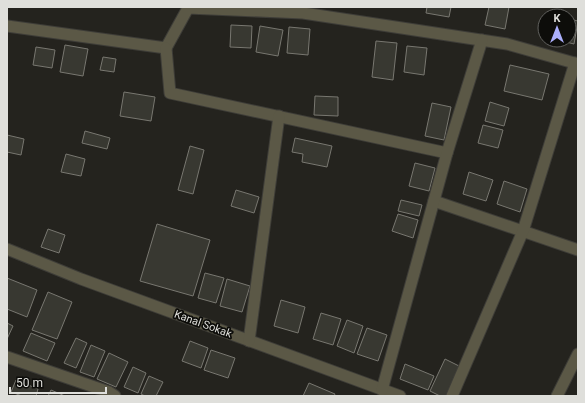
<svg xmlns="http://www.w3.org/2000/svg" width="585" height="403" viewBox="0 0 585 403" font-family="Roboto,sans-serif">
	<style>
		.building { fill: #383831; stroke: #787770 }
		.lines { fill: none; stroke-linecap: round; stroke-linejoin: round }
		.minor-casing { stroke: #3e3d38; stroke-width: 13 }
		.tertiary-casing { stroke: #3e3d38; stroke-width: 13 }
		.minor { stroke: #5b5846; stroke-width: 11 }
		.tertiary { stroke: #5b5846; stroke-width: 11 }
		.labels { text-anchor: middle; dominant-baseline: central; stroke-width: 3.5; stroke-linejoin: round; paint-order: stroke }
		.street-label { font-size: 11px; fill: #dfdfdb; stroke: #0d0d0a }
	</style>
	<rect width="100%" height="100%" fill="#24231e"/>
	<g class="building">
		<polygon points="427,7 451,7 449,17 426,13"/>
		<polygon points="489,7 509,7 505,29 485,25"/>
		<polygon points="569,19 578,21 574,44 558,40 569,40"/>
		<polygon points="231,25 252,26 251,48 230,47"/>
		<polygon points="260,26 283,30 278,56 256,52"/>
		<polygon points="289,27 310,29 308,55 287,53"/>
		<polygon points="376,41 397,43 393,80 372,77"/>
		<polygon points="65,45 88,49 83,76 60,72"/>
		<polygon points="407,46 427,48 424,75 404,72"/>
		<polygon points="36,47 55,50 52,68 33,65"/>
		<polygon points="103,57 116,59 114,72 100,70"/>
		<polygon points="510,65 549,74 542,100 504,91"/>
		<polygon points="124,92 155,97 151,121 120,116"/>
		<polygon points="315,96 338,97 338,116 314,115"/>
		<polygon points="490,102 509,108 504,126 485,121"/>
		<polygon points="432,103 451,107 444,140 425,136"/>
		<polygon points="483,125 503,130 498,148 478,143"/>
		<polygon points="85,131 110,138 107,149 82,143"/>
		<polygon points="7,135 24,139 21,155 7,152"/>
		<polygon points="295,138 332,146 327,167 302,162 303,154 292,152"/>
		<polygon points="190,146 204,150 193,194 178,190"/>
		<polygon points="66,154 85,159 81,176 61,172"/>
		<polygon points="415,163 435,168 429,191 409,186"/>
		<polygon points="469,172 493,180 486,201 463,194"/>
		<polygon points="504,181 527,189 520,212 497,204"/>
		<polygon points="236,190 259,197 254,213 231,206"/>
		<polygon points="401,200 422,205 419,216 398,211"/>
		<polygon points="398,214 418,220 413,238 392,231"/>
		<polygon points="157,224 210,240 193,296 140,281"/>
		<polygon points="48,229 65,235 59,253 41,247"/>
		<polygon points="205,273 224,278 216,303 198,298"/>
		<polygon points="7,278 37,290 27,317 7,309"/>
		<polygon points="227,279 250,286 242,312 220,306"/>
		<polygon points="48,292 72,302 57,339 32,330"/>
		<polygon points="281,300 305,307 298,333 274,326"/>
		<polygon points="321,313 341,319 333,345 313,339"/>
		<polygon points="347,320 363,326 354,353 337,346"/>
		<polygon points="7,323 13,326 7,339"/>
		<polygon points="367,328 387,335 378,361 357,354"/>
		<polygon points="31,333 55,343 47,361 23,351"/>
		<polygon points="76,338 87,343 76,368 64,363"/>
		<polygon points="190,341 208,348 201,368 182,361"/>
		<polygon points="91,345 105,351 94,377 80,372"/>
		<polygon points="211,350 235,358 228,378 204,370"/>
		<polygon points="109,353 128,362 116,387 97,379"/>
		<polygon points="445,359 461,367 448,396 440,396 430,391"/>
		<polygon points="405,364 434,376 428,390 400,379"/>
		<polygon points="133,367 146,373 138,393 124,387"/>
		<polygon points="149,376 163,382 156,396 145,396 141,394"/>
		<polygon points="16,380 38,389 36,396 22,396 11,392"/>
		<polygon points="309,383 335,394 334,396 303,396"/>
		<polygon points="51,390 65,396 48,396"/>
	</g>
	<g class="lines">
		<defs>
			<g id="minor">
				<polyline points="7,26 166,48 188,8 303,13 507,44 578,64"/>
				<polyline points="166,48 170,93 447,153"/>
				<polyline points="434,201 578,250"/>
				<polyline points="7,249 81,279 400,396"/>
				<polyline points="249,341 279,116"/>
				<polyline points="382,390 447,153 482,40"/>
				<polyline points="452,396 523,231 575,63"/>
				<polyline points="557,396 578,354"/>
			</g>
			<polyline id="tertiary" points="7,357 109,392 115,396"/>
		</defs>
		<use href="#minor" class="minor-casing"/>
		<use href="#tertiary" class="tertiary-casing"/>
		<use href="#minor" class="minor"/>
		<use href="#tertiary" class="tertiary"/>
	</g>
	<g class="labels">
		<g class="street-label">
			<text transform="translate(203 324) rotate(20)">Kanal Sokak</text>
		</g>
	</g>
	<rect width="585" height="403" fill="none" stroke="#dfdfdb" stroke-width="16"/>
	<g transform="translate(557 28)"><circle r="19" fill="#0d0d0a" stroke="#61615e"/>
	<path d="M0-3L7 15L0 10L-7 15Z" fill="#abaffb"/>
	<text y="-6" font-size="11" font-weight="bold" text-anchor="middle" fill="#dfdfdb">K</text>
	</g>
	<path d="M10 387v6h96v-6" fill="none" stroke="#dfdfdb" stroke-width="2"/>
	<text x="16" y="387" font-size="12" fill="#dfdfdb" stroke="#0d0d0a" stroke-width="3" paint-order="stroke">50 m</text>
</svg>
